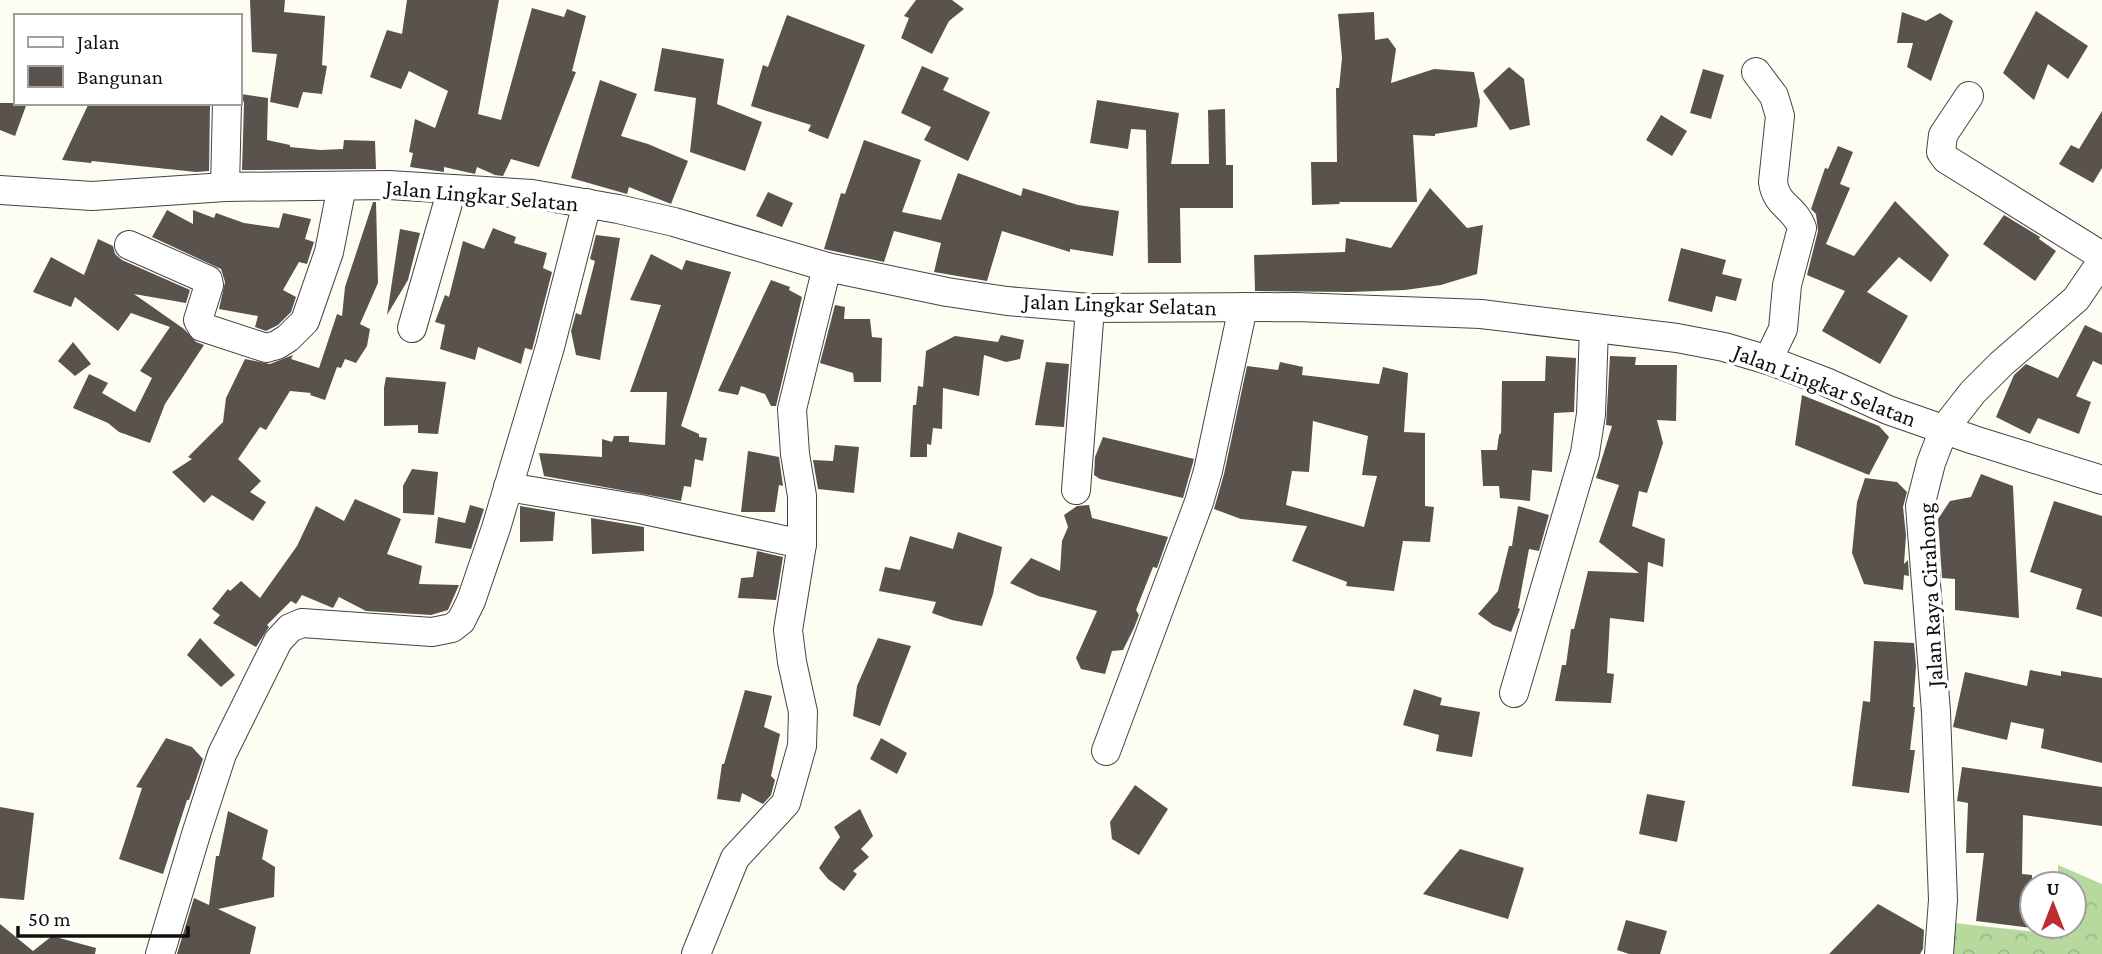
<svg xmlns="http://www.w3.org/2000/svg" width="2102" height="954" viewBox="0 0 2102 954" font-family="'Crimson Pro',serif">
	<style>
		.forest { fill: url(#forest-crowns) }
		.building { fill: #59524d; fill-rule: evenodd }
		.lines { fill: none; stroke-linecap: round; stroke-linejoin: round }
		.minor-casing { stroke: #434343; stroke-width: 30 }
		.minor { stroke: #fff; stroke-width: 28 }
		.labels { text-anchor: middle; dominant-baseline: central; stroke-width: 7; stroke-linejoin: round; paint-order: stroke }
		.street-label { font-size: 23px; fill: #101010; stroke: #fff }
	</style>
	<defs>
		<pattern id="forest-crowns" width="20" height="18" patternUnits="userSpaceOnUse" patternTransform="scale(1.75)"><rect width="20" height="18" fill="#b8d99e"/><path d="M2 6a3 3 0 1 1 6 0M12 15a3 3 0 1 1 6 0" fill="none" stroke="#9db987"/></pattern>
	</defs>
	<rect width="100%" height="100%" fill="#fefdf4"/>
	<polygon class="forest" points="2058,865 2102,884 2102,954 1951,954 1954,923 2055,934 2056,926 2074,926 2074,884 2058,884"/>
	<g class="building">
		<polygon points="250,0 285,0 284,12 325,16 322,65 327,66 322,94 303,92 298,108 270,102 277,54 252,52"/>
		<polygon points="407,0 499,0 478,114 501,120 532,8 564,17 567,9 586,16 572,71 576,72 539,167 511,159 503,176 495,175 477,167 475,174 444,167 444,172 410,167 413,153 409,152 415,119 435,128 448,91 409,71 401,89 370,77 387,30 402,34"/>
		<polygon points="916,0 952,0 964,9 949,21 932,54 901,38 909,18 904,16"/>
		<polygon points="2036,11 2088,46 2068,79 2048,64 2034,100 2003,73"/>
		<polygon points="1374,12 1375,40 1388,38 1396,49 1391,83 1434,69 1474,72 1480,101 1477,127 1435,134 1435,136 1413,135 1417,202 1339,202 1340,204 1312,205 1311,162 1337,162 1336,88 1339,88 1342,58 1338,14"/>
		<polygon points="1902,12 1926,21 1940,13 1953,21 1931,81 1907,67 1913,43 1897,43"/>
		<polygon points="787,15 865,45 828,139 808,131 811,125 751,106 763,65 768,67"/>
		<polygon points="662,48 724,59 717,104 762,122 745,171 690,152 696,98 654,91"/>
		<polygon points="922,66 949,78 943,90 990,112 968,161 924,140 931,127 901,113"/>
		<polygon points="1509,67 1524,79 1530,125 1510,130 1483,91"/>
		<polygon points="1703,69 1724,75 1711,119 1690,113"/>
		<polygon points="600,80 637,94 621,136 648,144 688,161 671,204 629,187 627,194 571,178"/>
		<polygon points="241,94 268,98 267,140 290,145 290,147 320,150 343,149 344,140 375,141 376,169 242,170 244,103"/>
		<polygon points="1097,100 1179,113 1171,164 1209,164 1208,110 1225,109 1226,165 1233,165 1233,208 1180,208 1181,263 1148,263 1146,130 1131,129 1128,149 1090,143"/>
		<polygon points="0,103 27,103 15,136 0,130"/>
		<polygon points="89,103 166,103 210,106 209,171 196,172 92,161 91,163 62,160"/>
		<polygon points="2102,111 2102,168 2093,183 2059,164 2071,145 2079,149"/>
		<polygon points="1661,115 1687,131 1672,156 1646,140"/>
		<polygon points="864,140 921,160 902,212 941,220 958,173 1021,196 1023,188 1078,205 1119,211 1113,256 1070,249 1070,252 1002,231 987,281 934,272 941,243 894,231 884,262 824,249 841,193 845,194"/>
		<polygon points="1838,146 1853,152 1840,184 1850,188 1826,244 1854,256 1895,201 1949,255 1931,282 1899,257 1867,292 1908,316 1880,364 1822,331 1845,291 1807,275 1818,231 1816,214 1811,209 1825,168 1828,169"/>
		<polygon points="1430,188 1467,228 1483,225 1477,274 1441,285 1405,290 1350,292 1255,291 1254,255 1345,252 1346,238 1391,248"/>
		<polygon points="768,192 793,203 782,227 756,216"/>
		<polygon points="373,202 376,202 378,283 360,324 370,329 367,346 356,363 345,359 341,368 337,367 325,400 310,395 311,393 290,391 266,430 260,427 238,459 261,481 250,492 266,502 253,521 212,495 204,503 172,472 192,459 188,457 223,422 226,398 245,359 270,364 293,355 291,359 319,368 337,314 342,316 345,287"/>
		<polygon points="167,210 193,224 193,210 214,218 216,213 244,223 279,228 283,213 311,219 305,239 314,242 307,264 299,262 283,290 296,297 291,312 278,325 266,331 255,327 258,316 219,309 225,282 221,269 152,237"/>
		<polygon points="2004,215 2040,237 2039,239 2056,251 2035,281 1983,244"/>
		<polygon points="493,228 516,237 514,243 547,253 543,268 552,272 532,350 525,348 521,364 478,347 475,360 440,349 445,325 435,322 445,295 449,297 463,241 484,249"/>
		<polygon points="400,229 420,233 408,280 387,315"/>
		<polygon points="596,235 620,238 600,360 576,355 571,331 576,313 581,315 595,261 590,259"/>
		<polygon points="98,239 113,246 115,254 122,260 190,290 186,303 134,294 184,329 196,342 204,345 165,404 150,443 119,432 108,423 73,408 89,374 108,383 102,393 135,412 152,378 140,371 170,327 131,313 118,331 75,297 71,307 33,292 51,257 84,275"/>
		<polygon points="1681,248 1726,260 1722,274 1742,279 1736,301 1716,296 1712,312 1668,301"/>
		<polygon points="651,254 682,270 686,260 731,272 681,426 699,434 699,437 707,438 703,461 695,459 691,487 684,486 681,501 544,476 539,453 602,457 602,439 612,442 614,436 629,436 629,442 665,445 667,392 630,392 661,305 630,300"/>
		<polygon points="771,280 790,287 789,290 802,297 776,406 771,406 765,394 741,386 738,395 718,391"/>
		<polygon points="835,305 845,307 844,319 870,319 872,337 882,338 881,382 854,382 853,373 820,363"/>
		<polygon points="2085,325 2102,333 2102,365 2093,361 2076,396 2091,402 2079,434 2038,418 2030,434 1996,417 2014,375 2026,364 2058,378"/>
		<polygon points="1001,335 1024,340 1020,359 1006,362 984,355 979,396 943,388 942,429 933,428 931,445 927,444 927,457 910,457 913,405 916,405 918,386 923,387 926,351 955,336 998,342"/>
		<polygon points="73,342 91,364 75,376 58,361"/>
		<polygon points="1546,356 1576,358 1574,412 1554,413 1552,472 1532,470 1530,501 1500,498 1499,486 1483,486 1481,450 1497,450 1499,435 1501,433 1502,381 1545,381"/>
		<polygon points="1610,356 1636,357 1635,365 1677,365 1676,421 1657,420 1663,443 1647,493 1639,491 1632,526 1665,539 1663,567 1648,562 1644,622 1610,618 1607,673 1614,674 1611,703 1555,701 1562,665 1566,665 1571,629 1574,629 1588,571 1639,573 1599,542 1619,485 1596,478 1612,426 1606,425"/>
		<polygon points="1046,362 1069,364 1064,427 1035,425"/>
		<path d="M1280,362L1303,367L1302,375L1379,384L1383,367L1408,373L1404,432L1425,433V506L1434,507L1430,542L1403,541L1394,591L1346,586L1347,582L1292,561L1307,526L1241,519L1214,509L1224,474L1247,366L1278,370ZM1313,421L1368,436L1362,475L1377,476L1364,527L1286,505L1292,471L1309,472Z"/>
		<polygon points="386,377 446,382 438,434 418,433 418,425 384,426 384,388"/>
		<polygon points="1802,395 1879,426 1889,437 1869,475 1795,445"/>
		<polygon points="1103,437 1194,459 1183,498 1100,479 1094,475 1095,457"/>
		<polygon points="835,445 859,447 854,493 818,489 813,460 833,461"/>
		<polygon points="748,451 779,457 783,486 779,485 775,512 741,512"/>
		<polygon points="412,469 438,472 434,515 403,513 403,486"/>
		<polygon points="1981,474 2013,486 2019,618 1955,610 1955,579 1942,578 1938,519 1950,501 1971,497"/>
		<polygon points="1865,478 1897,482 1907,492 1903,507 1906,535 1904,564 1908,560 1909,576 1904,575 1903,590 1864,584 1852,553 1857,502"/>
		<polygon points="355,499 401,519 387,554 422,566 419,584 459,585 448,610 431,615 366,611 339,597 333,608 302,595 296,604 291,601 267,625 269,627 256,647 213,623 220,615 212,609 228,589 230,591 241,581 260,598 297,546 316,506 344,521"/>
		<polygon points="2054,501 2102,516 2102,617 2076,609 2082,589 2030,572"/>
		<polygon points="470,505 484,509 471,549 435,543 438,517 465,523"/>
		<polygon points="1089,505 1092,518 1168,537 1157,568 1153,567 1136,610 1139,615 1134,628 1123,650 1112,651 1105,674 1081,669 1076,658 1097,611 1038,596 1010,583 1031,558 1060,571 1062,541 1068,527 1064,515 1077,506"/>
		<polygon points="520,506 555,512 553,541 520,542"/>
		<polygon points="1518,506 1549,515 1539,551 1529,549 1518,608 1520,609 1511,632 1493,625 1478,614 1498,591 1509,546 1512,546"/>
		<polygon points="591,518 644,527 644,551 592,554"/>
		<polygon points="958,532 1002,547 993,594 982,626 952,620 932,613 936,602 879,591 885,567 900,570 910,536 953,549"/>
		<polygon points="757,551 783,557 776,600 738,598 741,578 753,577"/>
		<polygon points="200,638 235,675 221,687 187,655"/>
		<polygon points="878,638 911,646 880,726 853,716 857,686"/>
		<polygon points="1874,641 1914,643 1916,666 1913,707 1915,707 1910,750 1915,750 1909,793 1852,786 1863,701 1870,702"/>
		<polygon points="2030,670 2061,676 2061,671 2102,678 2102,763 2041,748 2044,729 2011,722 2007,740 1953,727 1965,672 2027,686"/>
		<polygon points="1414,689 1442,698 1440,705 1480,712 1472,757 1436,751 1439,735 1403,725"/>
		<polygon points="745,690 772,696 764,727 780,734 771,776 775,780 771,795 763,804 742,793 740,802 717,799 722,764 724,764"/>
		<polygon points="166,738 192,747 203,759 189,800 187,800 163,874 119,859 142,788 136,787"/>
		<polygon points="881,738 907,753 897,774 870,759"/>
		<polygon points="1962,767 2102,787 2102,826 2023,815 2022,874 2032,875 2032,928 1976,921 1984,853 1966,853 1968,803 1957,801"/>
		<polygon points="1135,785 1168,809 1139,855 1112,839 1110,822"/>
		<polygon points="1647,794 1685,801 1677,842 1639,834"/>
		<polygon points="0,807 34,813 24,900 0,898"/>
		<polygon points="860,809 873,836 861,849 869,857 853,871 857,874 844,891 828,879 819,868 840,837 834,827"/>
		<polygon points="228,811 268,830 262,859 275,867 274,897 218,909 256,927 250,954 177,954 194,898 209,905 216,856 219,856"/>
		<polygon points="1460,849 1524,868 1508,919 1423,894"/>
		<polygon points="1878,904 1924,930 1923,949 1920,954 1829,954"/>
		<polygon points="1626,920 1667,931 1660,954 1629,954 1617,950"/>
		<polygon points="0,924 33,951 52,936 96,948 95,954 0,954"/>
	</g>
	<g class="lines">
		<defs>
			<g id="minor">
				<path d="M1756,72L1774,96L1780,116L1773,182C1776,206 1795,207 1802,228L1787,285L1783,329L1768,360"/>
				<polyline points="1969,96 1943,135 1941,152 1946,159 2102,256"/>
				<polyline points="225,187 227,103"/>
				<polyline points="0,190 92,196 225,187 389,185 532,194 618,209 674,222 827,267 947,292 1007,301 1090,308 1296,307 1481,314 1677,338 1724,347 1768,360 1826,382 1888,410 1974,440 2102,480"/>
				<polyline points="129,245 208,280 209,285 198,320 202,327 266,348 277,345 288,338 305,321 329,252 342,186"/>
				<polyline points="412,328 452,189"/>
				<polyline points="508,487 640,509 802,544"/>
				<polyline points="1076,490 1090,308"/>
				<polyline points="1514,693 1585,453 1591,414 1594,328"/>
				<polyline points="1106,751 1199,502 1208,471 1243,307"/>
				<polyline points="160,954 197,831 222,754 278,641 290,628 302,623 432,632 452,628 461,621 471,601 496,528 550,347 587,203"/>
				<polyline points="696,954 735,858 786,803 802,746 803,712 792,662 788,630 802,544 802,496 795,454 792,409 827,267"/>
				<polyline points="1939,954 1943,900 1936,712 1920,506 1931,463 1944,429 1973,392 2001,364 2076,299 2102,261"/>
			</g>
		</defs>
		<use href="#minor" class="minor-casing"/>
		<use href="#minor" class="minor"/>
	</g>
	<g class="labels">
		<g class="street-label">
			<text transform="translate(482 195) rotate(5)">Jalan Lingkar Selatan</text>
			<text transform="translate(1120 304) rotate(2)">Jalan Lingkar Selatan</text>
			<text transform="translate(1825 385) rotate(21)">Jalan Lingkar Selatan</text>
			<text transform="translate(1930 595) rotate(-93)">Jalan Raya Cirahong</text>
		</g>
	</g>
	<rect x="14" y="14" width="228" height="91" fill="#ffffff" stroke="#9f9f9f" stroke-width="2"/>
	<rect x="28" y="37" width="35" height="10" fill="#ffffff" stroke="#9f9f9f" stroke-width="2"/>
	<text x="77" y="49" font-size="21" fill="#101010">Jalan</text>
	<rect x="28" y="66" width="35" height="21" fill="#59524d" stroke="#9f9f9f" stroke-width="2"/>
	<text x="77" y="84" font-size="21" fill="#101010">Bangunan</text>
	<g transform="translate(2053 905)"><circle r="33" fill="#ffffff" stroke="#9f9f9f" stroke-width="2"/>
	<path d="M0-5L12 26L0 18L-12 26Z" fill="#bc2d33"/>
	<text y="-10" font-size="19" font-weight="bold" text-anchor="middle" fill="#101010">U</text>
	</g>
	<path d="M18 926v10h170v-10" fill="none" stroke="#101010" stroke-width="3.5"/>
	<text x="28" y="926" font-size="21" fill="#101010" stroke="#ffffff" stroke-width="5" paint-order="stroke">50 m</text>
</svg>
